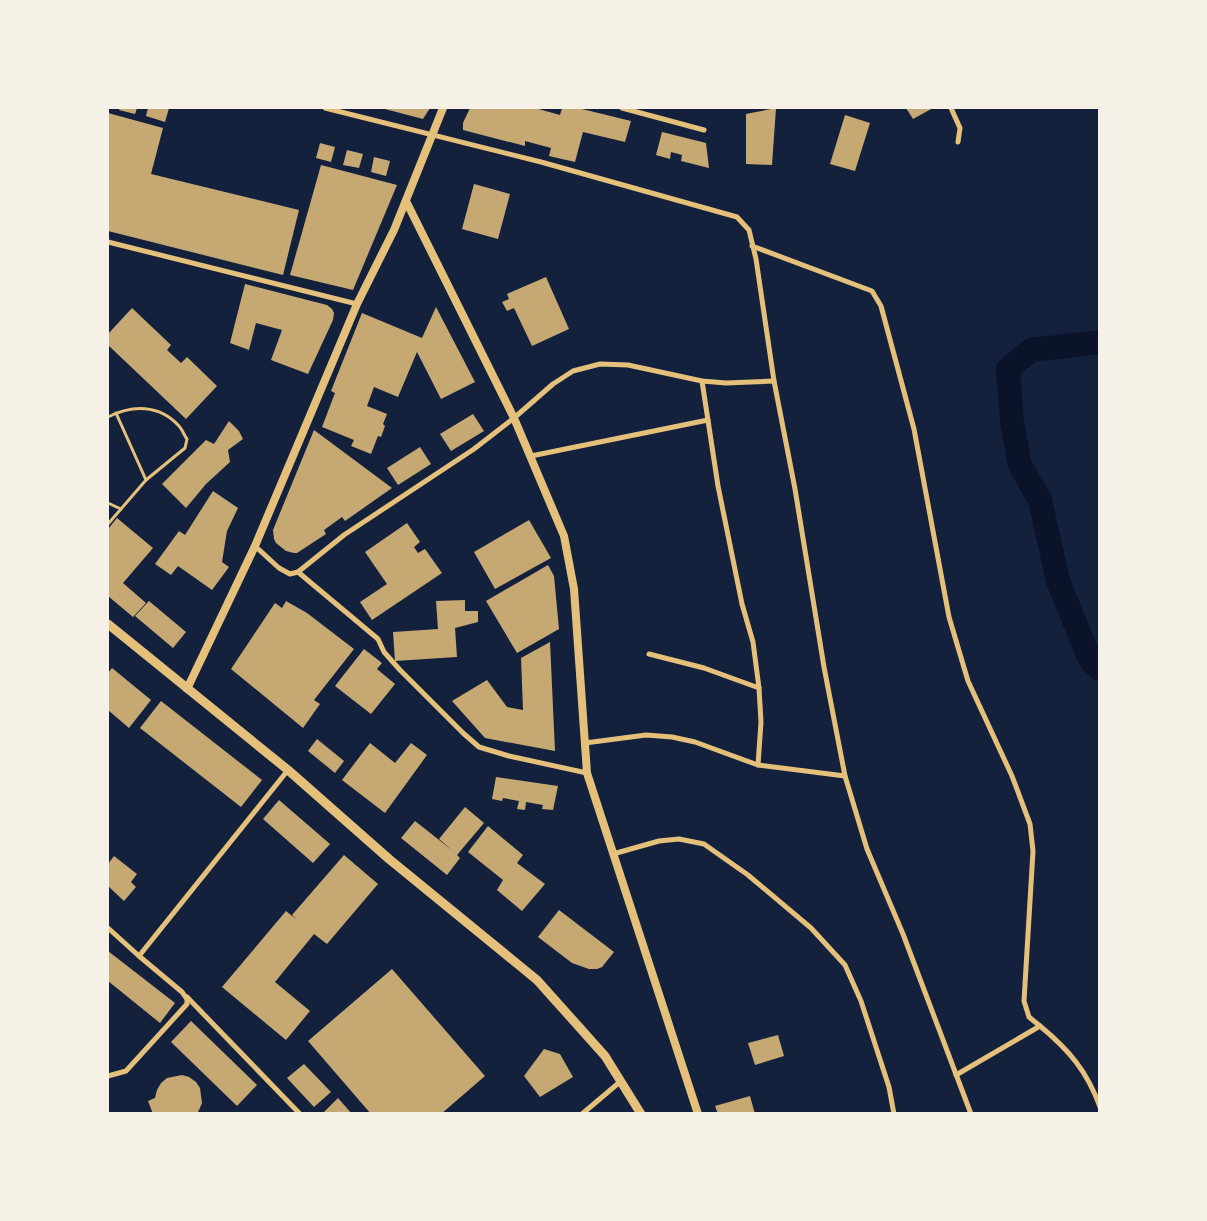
<svg xmlns="http://www.w3.org/2000/svg" width="1207" height="1221" viewBox="0 0 1207 1221" font-family="'Nunito Sans',sans-serif">
	<style>
		.lines { fill: none; stroke-linecap: round; stroke-linejoin: round }
		.river { stroke: #0b132b; stroke-width: 24 }
		.building { fill: #c6a872 }
		.service { stroke: #e5c07b; stroke-width: 3 }
		.minor { stroke: #e5c07b; stroke-width: 5 }
		.tertiary { stroke: #e5c07b; stroke-width: 8 }
		.primary { stroke: #e5c07b; stroke-width: 9 }
	</style>
	<rect width="100%" height="100%" fill="#14213d"/>
	<g class="lines">
		<polyline class="river" points="1100,342 1031,350 1008,369 1012,422 1020,465 1040,500 1058,581 1090,660 1100,669"/>
	</g>
	<g class="building">
		<polygon points="120,108 137,108 135,114 119,110"/>
		<polygon points="148,108 169,108 165,122 146,116"/>
		<polygon points="381,108 430,108 423,119"/>
		<polygon points="470,108 535,108 560,115 562,108 578,108 631,121 625,142 583,132 575,162 549,156 551,148 525,141 525,146 463,130 463,123"/>
		<polygon points="776,108 772,165 746,164 746,114"/>
		<polygon points="906,108 933,108 913,119"/>
		<polygon points="108,113 163,128 151,174 299,210 283,275 108,231"/>
		<polygon points="845,115 870,123 855,171 830,164"/>
		<polygon points="662,132 706,143 709,168 681,161 682,155 671,152 670,159 656,155"/>
		<polygon points="320,143 335,147 331,162 316,158"/>
		<polygon points="347,150 363,154 359,168 343,165"/>
		<polygon points="374,157 390,161 386,176 371,172"/>
		<polygon points="321,165 397,185 353,290 290,275"/>
		<polygon points="474,184 510,194 498,239 462,229"/>
		<polygon points="546,277 569,329 532,346 514,308 507,311 502,302 509,299 507,294"/>
		<polygon points="245,284 327,305 332,309 334,313 333,320 308,374 271,360 282,330 256,323 249,350 230,343"/>
		<polygon points="436,307 475,382 441,399 417,352 398,397 374,387 367,406 387,414 383,424 385,426 381,437 378,436 371,454 351,446 354,440 322,427 335,393 331,391 362,313 422,338"/>
		<polygon points="132,308 171,345 167,350 181,363 187,357 217,386 186,419 108,345 108,334"/>
		<polygon points="473,414 484,431 451,451 440,434"/>
		<polygon points="229,421 239,431 243,439 228,450 230,462 206,484 186,508 162,484 206,440 214,444"/>
		<polygon points="314,430 392,488 345,521 342,517 324,530 326,534 297,553 294,553 286,551 276,543 274,539 273,530"/>
		<polygon points="420,447 431,464 398,485 387,468"/>
		<polygon points="213,491 238,508 227,531 222,562 229,567 212,590 178,566 171,575 155,564 179,531 185,535"/>
		<polygon points="117,518 153,548 123,583 146,603 133,617 108,596 108,529"/>
		<polygon points="529,520 551,558 495,589 474,552"/>
		<polygon points="407,523 420,542 414,547 418,553 425,549 442,573 372,620 360,602 387,584 365,552"/>
		<polygon points="548,565 554,576 559,629 517,653 486,601"/>
		<polygon points="465,600 465,611 478,611 478,622 455,628 457,657 395,661 393,632 438,629 436,601"/>
		<polygon points="149,601 186,632 173,648 135,616"/>
		<polygon points="286,601 307,613 354,649 314,700 320,704 303,728 231,669 275,603 282,608"/>
		<polygon points="550,642 555,751 485,738 452,701 487,680 507,707 523,710 521,658"/>
		<polygon points="364,649 382,663 377,669 395,684 371,714 335,686"/>
		<polygon points="112,668 151,700 129,728 108,710 108,673"/>
		<polygon points="161,701 262,780 241,807 140,728"/>
		<polygon points="317,739 344,761 335,773 308,751"/>
		<polygon points="370,743 395,763 411,743 427,755 385,813 342,780"/>
		<polygon points="496,777 558,786 553,810 542,809 543,805 526,802 525,810 517,809 519,801 503,798 502,801 492,799"/>
		<polygon points="279,800 330,844 313,863 263,819"/>
		<polygon points="465,807 484,823 457,855 460,858 447,875 401,838 415,821 453,851 439,839"/>
		<polygon points="488,826 523,855 517,863 545,884 522,911 497,890 503,880 468,852"/>
		<polygon points="344,855 378,884 327,944 314,934 275,982 310,1011 286,1040 222,987 286,911 297,920 292,915"/>
		<polygon points="114,856 137,874 131,882 136,887 124,901 108,886 108,864"/>
		<polygon points="559,910 614,952 602,967 597,969 589,969 572,963 538,937"/>
		<polygon points="108,951 175,1003 160,1023 108,981"/>
		<polygon points="392,969 485,1076 441,1114 371,1114 308,1041"/>
		<polygon points="191,1021 257,1085 237,1106 171,1042"/>
		<polygon points="778,1035 784,1056 755,1065 748,1043"/>
		<polygon points="544,1049 560,1054 573,1077 540,1097 524,1076"/>
		<polygon points="304,1064 331,1092 314,1107 287,1078"/>
		<polygon points="182,1075 189,1077 196,1082 200,1088 202,1103 199,1110 197,1114 153,1114 148,1101 155,1098 157,1090 161,1083 167,1078"/>
		<polygon points="750,1096 755,1114 718,1114 715,1106"/>
		<polygon points="338,1098 352,1114 322,1114"/>
	</g>
	<g class="lines">
		<g class="service">
			<path d="M108,417C132,405 159,404 179,426C182,429 184,435 187,439L185,448L146,480"/>
			<polyline points="108,503 121,509"/>
			<polyline points="108,524 146,480 116,413"/>
		</g>
		<g class="minor">
			<polyline points="325,108 541,162 737,217 749,230 756,259 774,381 795,489 824,667 845,776 867,849 903,934 971,1114"/>
			<polyline points="622,108 704,130"/>
			<polyline points="951,108 960,128 958,142"/>
			<polyline points="108,242 357,304"/>
			<polyline points="752,246 872,291 881,306 914,429 949,617 968,681 1012,776 1030,824 1033,851 1024,1001 1029,1017 1040,1026 956,1075"/>
			<polyline points="702,381 718,486 742,604 753,642 759,688 761,722 758,765"/>
			<polyline points="531,456 708,420"/>
			<polyline points="255,546 279,568 290,574 298,572 344,535 474,449 514,418 553,384 573,371 600,364 628,365 702,381 726,383 774,381"/>
			<polyline points="298,572 378,639 384,652 400,670 463,733 479,747 509,756 587,773"/>
			<polyline points="649,654 704,668 759,688"/>
			<polyline points="585,743 646,735 672,737 695,742 758,765 845,776"/>
			<polyline points="613,854 659,841 679,839 704,844 748,875 811,928 845,965 861,1001 889,1087 894,1114"/>
			<polyline points="108,928 139,956 288,770"/>
			<polyline points="187,997 300,1114"/>
			<path d="M1040,1026C1069,1050 1087,1071 1100,1107"/>
			<polyline points="108,1076 126,1071 187,1004 187,999 182,992 139,956"/>
			<polyline points="582,1114 621,1081"/>
		</g>
		<g class="tertiary">
			<polyline points="406,201 514,418 564,536 574,589 587,773 698,1114"/>
			<polyline points="187,689 255,546 357,304 394,230 443,108"/>
		</g>
		<polyline class="primary" points="108,624 288,770 389,859 537,980 605,1056 641,1114"/>
	</g>
	<rect width="1207" height="1221" fill="none" stroke="#f6f1e7" stroke-width="218"/>
</svg>
